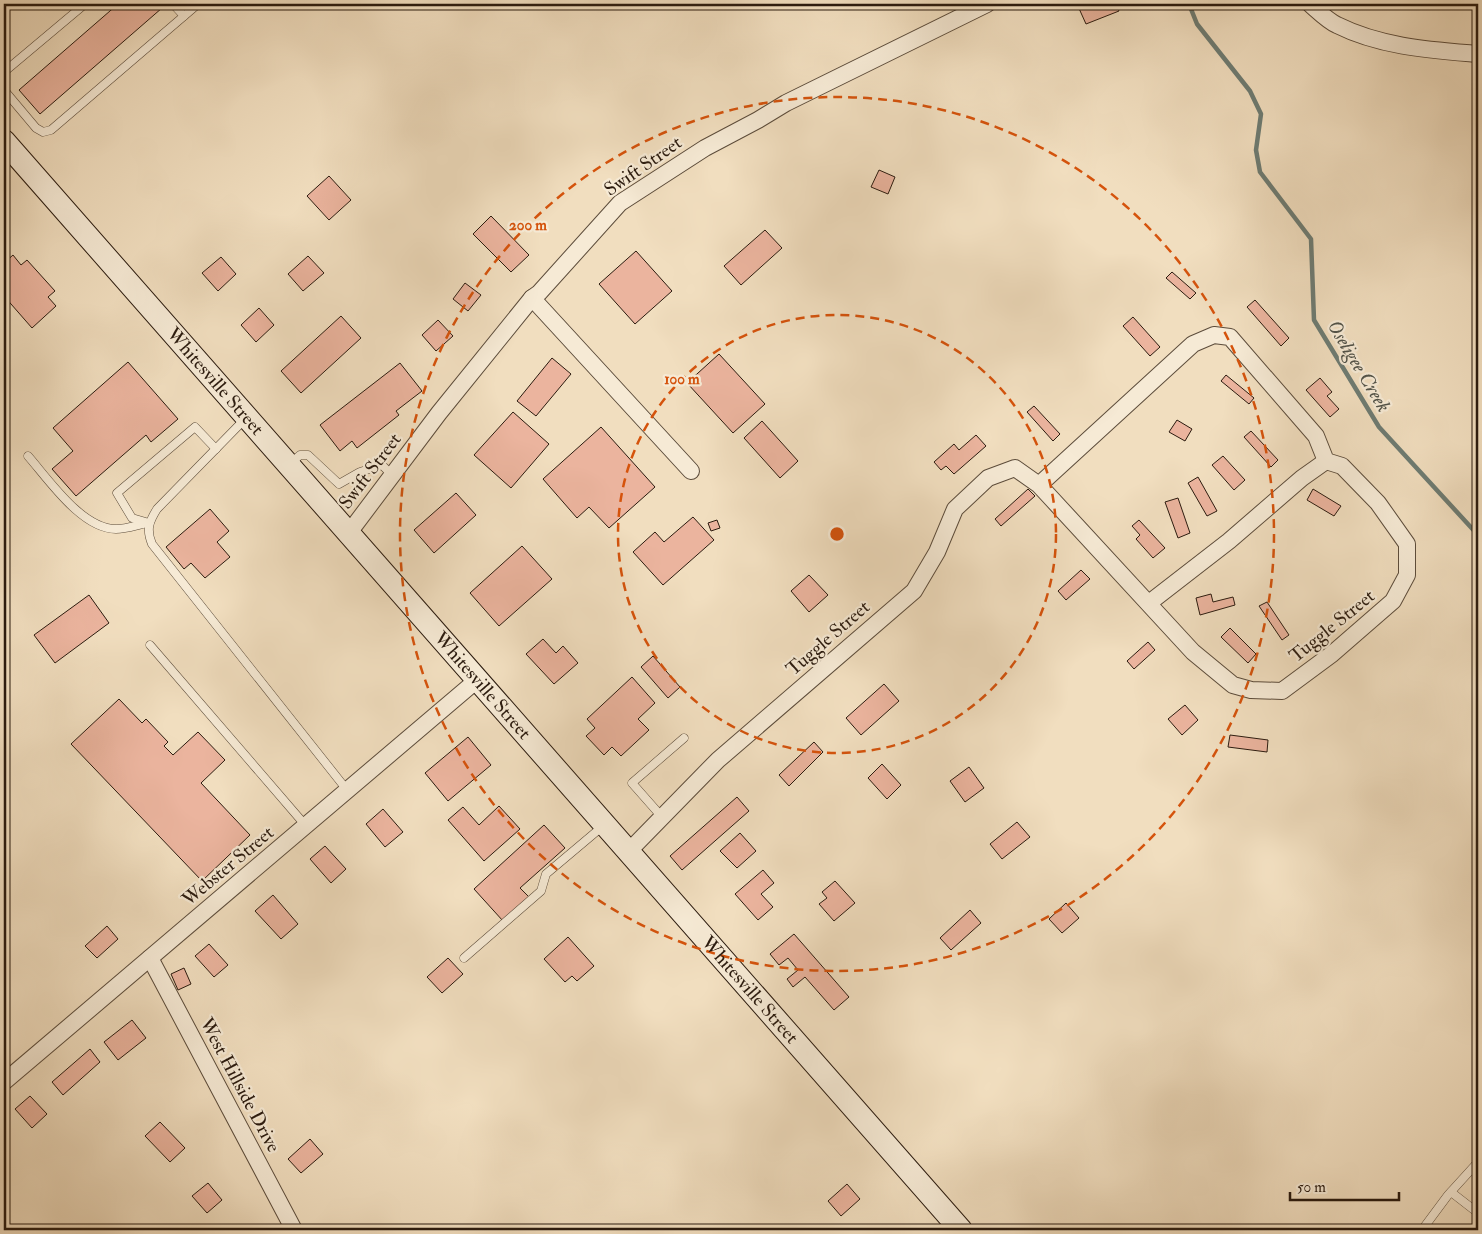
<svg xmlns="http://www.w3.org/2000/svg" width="1482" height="1234" viewBox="0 0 1482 1234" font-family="'IM FELL Double Pica',serif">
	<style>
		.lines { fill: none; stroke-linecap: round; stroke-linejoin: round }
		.stream { stroke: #6e7c73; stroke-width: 4.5 }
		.building { fill: #ebb49e; stroke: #2b1b0f }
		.lane-casing { stroke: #5c4c3b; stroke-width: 9 }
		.street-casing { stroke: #5c4c3b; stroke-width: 18 }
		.secondary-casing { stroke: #2b1b0f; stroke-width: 24 }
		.lane { stroke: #f6ead5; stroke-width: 8 }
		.street { stroke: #f6ead5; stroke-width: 16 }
		.secondary { stroke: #f6ead5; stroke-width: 22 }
		.ring { fill: none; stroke: #d5530c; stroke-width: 2.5; stroke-dasharray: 9 6 }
		.labels { text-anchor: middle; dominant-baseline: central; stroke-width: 4.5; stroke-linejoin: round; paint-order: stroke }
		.street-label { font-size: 19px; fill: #2b1b0f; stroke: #f6ead5 }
		.water-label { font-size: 20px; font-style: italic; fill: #525349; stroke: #f6ead5 }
		.centre { fill: #d5530c; stroke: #f6ead5; stroke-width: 2.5 }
		.ring-label { font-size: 15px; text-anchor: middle; font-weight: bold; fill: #d5530c; stroke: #f6ead5; stroke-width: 4.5; stroke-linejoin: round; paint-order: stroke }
	</style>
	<rect width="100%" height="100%" fill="#f1debf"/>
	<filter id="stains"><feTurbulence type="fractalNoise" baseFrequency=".004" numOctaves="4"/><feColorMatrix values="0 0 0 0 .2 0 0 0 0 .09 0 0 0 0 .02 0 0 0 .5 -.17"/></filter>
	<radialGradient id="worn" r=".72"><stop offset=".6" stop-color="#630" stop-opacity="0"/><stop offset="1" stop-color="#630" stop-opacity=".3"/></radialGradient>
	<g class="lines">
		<polyline class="stream" points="1189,4 1197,24 1250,91 1261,114 1256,150 1260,172 1311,239 1314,320 1379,427 1478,535"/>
	</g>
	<g class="building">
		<polygon points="118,4 158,4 162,8 40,114 19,90"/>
		<polygon points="1077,4 1116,4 1119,11 1086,24"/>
		<polygon points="879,170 895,177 888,194 871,187"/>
		<polygon points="329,176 351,200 329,220 307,196"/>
		<polygon points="491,216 529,255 511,272 473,234"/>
		<polygon points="765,230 782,248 741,285 724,266"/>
		<polygon points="636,251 672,291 635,324 599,284"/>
		<polygon points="13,255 21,265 27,260 55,291 48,297 56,306 32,328 4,296 4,263"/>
		<polygon points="308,256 324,273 303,291 288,274"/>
		<polygon points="221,257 236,274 218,291 202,273"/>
		<polygon points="1172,272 1196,293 1190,299 1166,278"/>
		<polygon points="465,283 481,295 468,311 453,299"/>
		<polygon points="1255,300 1289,338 1281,346 1247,307"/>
		<polygon points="259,308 274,325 256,342 241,325"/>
		<polygon points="341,316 361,338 301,393 281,371"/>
		<polygon points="1133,317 1160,347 1150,356 1123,326"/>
		<polygon points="438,320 453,336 436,351 422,335"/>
		<polygon points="719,354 765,404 733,433 687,383"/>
		<polygon points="552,358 571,374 536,416 517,401"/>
		<polygon points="128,362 178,419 151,442 146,435 76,496 52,469 73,451 53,428"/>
		<polygon points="400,363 422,391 396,411 399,415 357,448 352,441 340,451 320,425"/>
		<polygon points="1226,375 1254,398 1249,404 1221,381"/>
		<polygon points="1320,378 1332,392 1327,396 1339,409 1330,417 1306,390"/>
		<polygon points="1034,406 1060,434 1053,441 1027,412"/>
		<polygon points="513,412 549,444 511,488 474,455"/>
		<polygon points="1177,420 1192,429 1185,441 1169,432"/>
		<polygon points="762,421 798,461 780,478 744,438"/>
		<polygon points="601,427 655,487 609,528 589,507 577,518 543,479"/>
		<polygon points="1251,431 1278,460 1271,467 1244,437"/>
		<polygon points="976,435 986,446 954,474 946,466 941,470 934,462 954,444 959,450"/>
		<polygon points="1223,456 1245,480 1234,490 1212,465"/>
		<polygon points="1198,477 1217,511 1207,516 1188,483"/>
		<polygon points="1028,489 1035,496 1001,526 995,519"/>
		<polygon points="1313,489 1341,506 1334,516 1307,500"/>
		<polygon points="456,493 476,515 434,553 414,530"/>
		<polygon points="1178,498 1190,533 1178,538 1165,502"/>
		<polygon points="210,509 229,531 217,542 230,557 205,578 191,563 184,569 166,547"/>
		<polygon points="693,517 714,540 663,585 633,552 655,532 664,542"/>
		<polygon points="717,520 720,528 711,531 708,523"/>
		<polygon points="1139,520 1165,548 1153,558 1136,539 1140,535 1132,526"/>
		<polygon points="522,546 552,579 499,626 470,593"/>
		<polygon points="1081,570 1090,579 1066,600 1058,591"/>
		<polygon points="809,575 828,595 809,612 791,591"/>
		<polygon points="1211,594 1213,602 1233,597 1235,605 1200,615 1196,598"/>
		<polygon points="89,595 109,623 55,663 34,635"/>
		<polygon points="1267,602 1289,635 1282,640 1259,606"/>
		<polygon points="1230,628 1256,654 1248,663 1221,637"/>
		<polygon points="543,639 556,653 563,646 578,663 554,684 526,654"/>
		<polygon points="1148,642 1155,650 1134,669 1127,661"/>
		<polygon points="653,656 680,687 668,698 641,667"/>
		<polygon points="632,677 655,703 638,719 649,730 621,756 612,747 604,755 586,736 595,728 587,719"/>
		<polygon points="884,684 899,701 861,735 846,718"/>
		<polygon points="119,699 142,723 146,719 168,742 164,746 173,755 198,732 225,760 201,783 250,835 202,881 71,744"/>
		<polygon points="1185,705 1198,720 1182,735 1168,719"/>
		<polygon points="1230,735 1268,740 1267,752 1228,747"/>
		<polygon points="468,737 491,765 448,801 425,773"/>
		<polygon points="814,742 823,752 789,786 779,775"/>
		<polygon points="882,764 901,785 887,799 868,778"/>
		<polygon points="969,767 984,788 965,802 950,781"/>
		<polygon points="737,797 749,811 682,870 670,856"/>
		<polygon points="499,806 520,829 484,861 448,820 463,807 479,825"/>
		<polygon points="383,809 403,832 385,847 366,824"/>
		<polygon points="1017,822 1030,837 1002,859 990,844"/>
		<polygon points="544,825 565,848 520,888 529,897 503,921 474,889"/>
		<polygon points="740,833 756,851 737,868 720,851"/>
		<polygon points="325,846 346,869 331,883 310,859"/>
		<polygon points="763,870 774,883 761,894 773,907 758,920 735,894"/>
		<polygon points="835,881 855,903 834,921 819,904 827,898 822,892"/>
		<polygon points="273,895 298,924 281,939 255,911"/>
		<polygon points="1066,903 1079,918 1062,933 1049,919"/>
		<polygon points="970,910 981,923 951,950 940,938"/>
		<polygon points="107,926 118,939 97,958 85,946"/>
		<polygon points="794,934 849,997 834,1010 805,977 793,987 787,979 798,970 788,958 779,965 770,954"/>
		<polygon points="568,937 594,966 577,981 572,976 565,982 544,959"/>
		<polygon points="209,944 228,965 214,977 195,956"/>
		<polygon points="448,958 463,974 442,993 427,977"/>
		<polygon points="184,968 191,984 178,990 171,974"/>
		<polygon points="132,1020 146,1038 118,1060 104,1042"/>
		<polygon points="90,1049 100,1062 63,1095 52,1082"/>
		<polygon points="30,1096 47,1114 32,1128 15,1109"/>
		<polygon points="160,1122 185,1148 170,1162 145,1136"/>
		<polygon points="310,1139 323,1154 301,1173 288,1159"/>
		<polygon points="208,1183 222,1200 207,1213 192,1196"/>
		<polygon points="847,1184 860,1199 841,1216 828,1201"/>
	</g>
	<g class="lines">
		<defs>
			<g id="lane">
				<polyline points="173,4 184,16"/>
				<polyline points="4,72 85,4"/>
				<polyline points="4,90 36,128 43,132 51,130 198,4"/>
				<path d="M245,419L157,509C149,522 146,529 152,544L347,790"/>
				<path d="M28,456C49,480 82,529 116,529C126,529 137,525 147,523"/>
				<polyline points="290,464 300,455 308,455 339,484 360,472 382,465 392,475"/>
				<polyline points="149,523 132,518 117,493 195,427 216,449"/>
				<polyline points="150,645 306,826"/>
				<polyline points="662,817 632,783 684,738"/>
				<polyline points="464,958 541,891 546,874 603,826"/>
				<polyline points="1451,1192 1478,1213"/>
				<polyline points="1422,1230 1448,1195 1478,1162"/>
			</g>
			<g id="street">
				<path d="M1310,4C1318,11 1328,21 1337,25C1381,47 1431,50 1478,54"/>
				<polyline points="532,298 691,471"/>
				<polyline points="348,534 439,413 532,298 539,293 620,203 705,148 758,120 786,103 987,4"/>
				<polyline points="1149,603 1229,541 1302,478 1326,461"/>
				<polyline points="628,852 718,760 914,591 937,552 955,509 988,478 1015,468 1039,485 1193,652 1233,685 1251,690 1282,691 1332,654 1393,601 1407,575 1407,544 1378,503 1342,466 1326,461 1316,436 1230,337 1214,335 1193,344 1039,485"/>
				<polyline points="150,958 294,1230"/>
				<polyline points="4,1082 477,680"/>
			</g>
			<g id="secondary">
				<path id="s1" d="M4,141L961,1230"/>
			</g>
		</defs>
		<use href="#lane" class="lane-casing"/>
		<use href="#street" class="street-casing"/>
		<use href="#secondary" class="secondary-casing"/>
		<use href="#lane" class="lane"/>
		<use href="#street" class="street"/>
		<use href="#secondary" class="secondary"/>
	</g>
	<g class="ring">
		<circle cx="837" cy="534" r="219"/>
		<circle cx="837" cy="534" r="437"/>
	</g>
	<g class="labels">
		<g class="street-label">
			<text transform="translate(643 166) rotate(-35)">Swift Street</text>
			<text stroke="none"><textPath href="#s1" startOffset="320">Whitesville Street</textPath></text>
			<text transform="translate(370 471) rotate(-53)">Swift Street</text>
			<text transform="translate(1332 626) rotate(-39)">Tuggle Street</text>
			<text transform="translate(828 638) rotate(-41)">Tuggle Street</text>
			<text stroke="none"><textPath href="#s1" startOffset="725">Whitesville Street</textPath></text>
			<text transform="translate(228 866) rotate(-40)">Webster Street</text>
			<text stroke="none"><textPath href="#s1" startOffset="1130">Whitesville Street</textPath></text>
			<text transform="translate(240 1085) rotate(62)">West Hillside Drive</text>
		</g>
		<g class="water-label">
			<text transform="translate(1359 366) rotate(59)">Oseligee Creek</text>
		</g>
	</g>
	<circle cx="837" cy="534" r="8" class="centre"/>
	<g class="ring-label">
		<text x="528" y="230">200 m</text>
		<text x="682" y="384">100 m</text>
	</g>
	<rect width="1482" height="1234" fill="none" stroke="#f1debf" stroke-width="20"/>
	<rect x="5" y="5" width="1472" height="1224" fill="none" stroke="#2b1b0f" stroke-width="2.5"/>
	<rect x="10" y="10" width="1462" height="1214" fill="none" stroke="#2b1b0f"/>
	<path d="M1290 1192v8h109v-8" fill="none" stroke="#2b1b0f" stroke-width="2.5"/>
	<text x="1297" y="1192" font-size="15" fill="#2b1b0f" stroke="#f6ead5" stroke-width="4" paint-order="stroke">50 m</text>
	<rect width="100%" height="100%" filter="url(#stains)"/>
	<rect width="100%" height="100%" fill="url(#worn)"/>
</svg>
